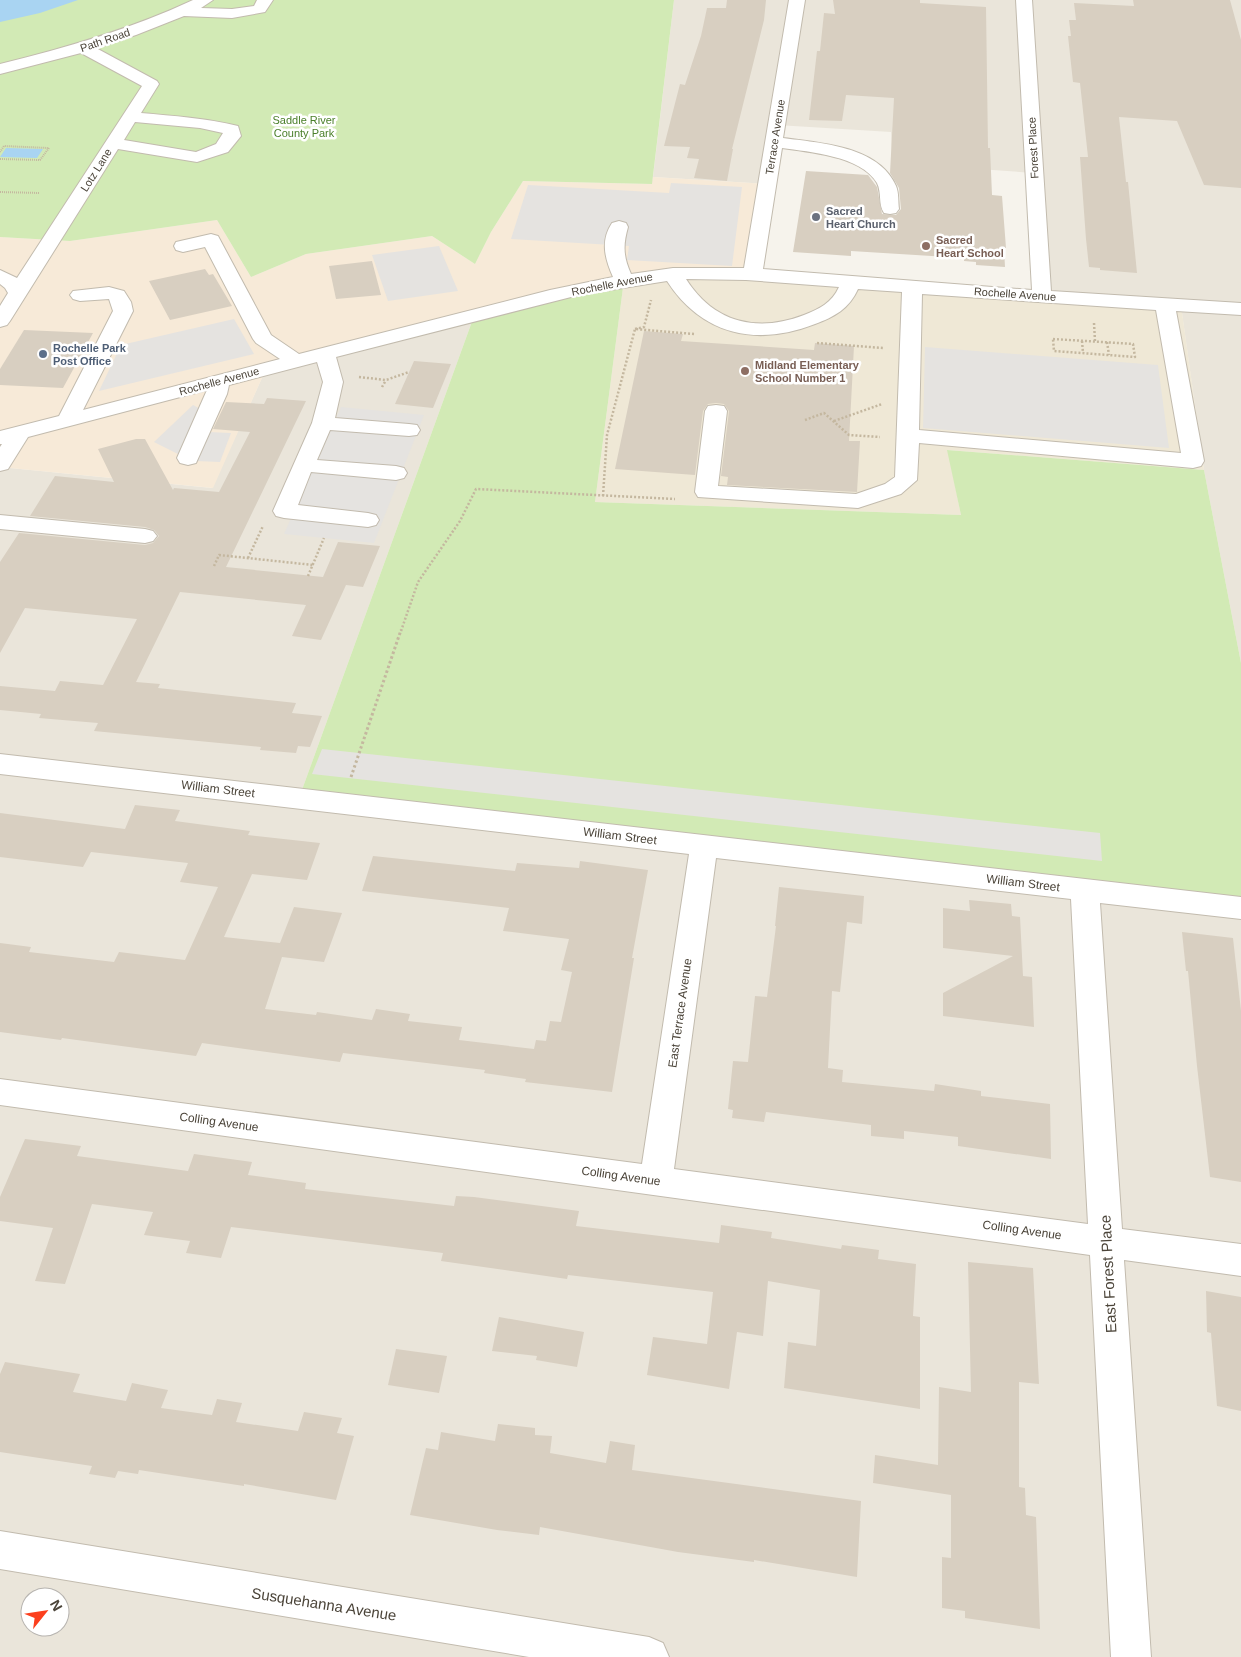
<svg xmlns="http://www.w3.org/2000/svg" width="1241" height="1657" viewBox="0 0 1241 1657" font-family="Helvetica,sans-serif">
	<style>
		.residential { fill: #eae5da; fill-rule: evenodd }
		.commercial { fill: #f7ead8 }
		.education { fill: #efe8d6 }
		.green { fill: #d2eab5 }
		.parking { fill: #e5e3e0 }
		.water { fill: #a9d4f2 }
		.building { fill: #d8cfc1 }
		.lines { fill: none; stroke-linecap: round; stroke-linejoin: round }
		.minor-casing { stroke: #c2bbae; stroke-width: 2 }
		.path-far2 { stroke: #c4b79f; stroke-width: 2; stroke-dasharray: 1 1; stroke-linecap: butt }
		.path-far1 { stroke: #c4b79f; stroke-width: 2.5; stroke-dasharray: 2 2; stroke-linecap: butt }
		.path { stroke: #c4b79f; stroke-width: 3; stroke-dasharray: 2.5 2.5; stroke-linecap: butt }
		.minor { fill: #fff; fill-rule: evenodd }
		.worship-dot { fill: #6b7280; stroke: #fff; stroke-width: 2 }
		.education-dot { fill: #8d6e63; stroke: #fff; stroke-width: 2 }
		.service-dot { fill: #5c6f8a; stroke: #fff; stroke-width: 2 }
		.labels { text-anchor: middle; dominant-baseline: central; stroke-width: 5; stroke-linejoin: round; paint-order: stroke }
		.far-street-label { font-size: 11px; fill: #4b4439; stroke: #fff }
		.far-park-label { font-size: 11px; fill: #4a7f2a; stroke: #fff }
		.far-worship-label { font-size: 11px; font-weight: bold; fill: #5b616d; stroke: #fff; text-anchor: start }
		.far-education-label { font-size: 11px; font-weight: bold; fill: #785e54; stroke: #fff; text-anchor: start }
		.far-service-label { font-size: 11px; font-weight: bold; fill: #4e5e75; stroke: #fff; text-anchor: start }
		.street-label { font-size: 12px; fill: #4b4439; stroke: #fff }
		.near-street-label { font-size: 15px; fill: #4b4439; stroke: #fff }
	</style>
	<rect width="100%" height="100%" fill="#f6f3ec"/>
	<g class="residential">
		<polygon points="674,0 1241,0 1241,663 1204,470 1181,306 1042,296 1034,173 892,163 891,132 777,125 768,184 653,177"/>
		<path d="M474,316L299,798L1241,908V1657H0V467L212,488L266,369ZM30,1597H60V1627H30Z"/>
	</g>
	<polygon class="commercial" points="653,177 768,184 753,273 673,274 266,369 213,488 0,467 0,237 70,241 217,220 251,277 306,254 432,236 475,264 491,232 523,181 651,184"/>
	<polygon class="education" points="663,275 1181,305 1204,470 948,450 961,515 595,502 624,280"/>
	<g class="green">
		<polygon points="0,0 674,0 652,184 523,181 491,232 475,264 432,236 306,254 251,277 217,220 70,241 0,237"/>
		<polygon points="624,280 595,502 961,515 947,450 1204,470 1241,663 1241,908 299,798 474,316"/>
	</g>
	<g class="parking">
		<polygon points="671,183 742,187 732,266 627,260 629,246 511,239 528,185 669,193"/>
		<polygon points="439,246 458,291 388,301 372,255"/>
		<polygon points="234,319 254,354 99,391 121,345"/>
		<polygon points="925,347 1158,365 1169,448 923,428"/>
		<polygon points="193,405 206,412 178,454 154,442"/>
		<polygon points="341,407 424,415 374,543 284,534"/>
		<polygon points="208,432 231,433 220,462 196,461"/>
		<polygon points="322,749 1100,833 1102,861 312,774"/>
	</g>
	<g class="water">
		<polygon points="0,0 78,0 40,13 0,22"/>
		<polygon points="6,148 43,149 37,158 0,157"/>
	</g>
	<g class="building">
		<polygon points="727,0 766,0 764,20 732,149 733,149 727,181 694,178 699,159 687,158 690,147 664,146 680,84 685,85 701,36 707,8 726,8"/>
		<polygon points="833,0 920,0 920,3 986,7 988,148 990,148 992,195 1002,196 1006,248 1004,248 1005,267 976,265 976,262 964,261 964,258 851,251 851,256 793,252 806,171 868,175 877,187 882,214 896,215 901,209 899,188 890,173 894,98 846,95 842,121 809,120 817,51 820,51 824,13 835,14"/>
		<polygon points="1133,0 1230,0 1241,40 1241,188 1204,185 1177,121 1119,117 1126,182 1128,182 1137,273 1100,270 1100,268 1089,267 1086,239 1080,157 1088,157 1080,83 1073,82 1068,36 1071,36 1069,20 1076,20 1074,3 1134,6"/>
		<polygon points="372,261 381,295 336,299 329,266"/>
		<polygon points="205,269 209,275 213,274 232,306 170,320 149,281"/>
		<polygon points="24,330 93,333 63,388 0,385 0,369"/>
		<polygon points="644,331 683,334 681,341 814,350 815,343 854,346 849,441 860,441 857,492 727,485 728,477 721,476 729,411 724,404 716,403 708,404 703,411 695,475 615,469"/>
		<polygon points="414,361 451,364 433,408 395,404"/>
		<polygon points="267,398 306,401 226,567 323,577 338,542 380,546 363,587 346,585 321,640 292,636 306,605 180,592 136,682 160,684 158,688 296,703 292,713 322,716 310,747 298,746 296,753 260,750 261,747 94,731 98,723 39,718 41,714 0,710 0,686 55,691 60,681 103,685 137,619 25,608 0,653 0,562 19,533 145,545 153,543 159,536 154,530 145,527 30,516 55,476 114,482 98,449 136,439 145,439 173,490 174,488 219,492 250,432 213,429 226,402 264,404"/>
		<polygon points="135,805 180,810 175,821 250,831 248,835 320,843 307,880 252,874 224,937 280,943 294,907 342,913 324,962 282,957 265,1009 316,1015 317,1012 372,1020 376,1009 410,1014 408,1021 462,1027 459,1040 534,1049 536,1040 546,1041 550,1021 561,1022 572,972 561,970 569,939 503,931 509,908 362,891 373,856 515,871 517,863 579,868 580,861 648,870 632,958 634,958 612,1092 525,1082 526,1079 484,1073 485,1070 343,1053 340,1062 202,1043 196,1056 62,1038 61,1040 0,1032 0,943 31,947 29,952 114,962 119,952 185,960 218,887 180,882 188,863 91,852 83,867 0,857 0,813 125,829"/>
		<polygon points="779,887 864,896 862,924 847,922 840,992 832,991 828,1068 843,1070 842,1082 934,1091 935,1084 981,1091 981,1096 1050,1104 1051,1159 958,1146 958,1137 904,1131 904,1139 871,1136 871,1125 766,1112 764,1122 732,1118 733,1110 728,1109 733,1061 748,1062 755,996 767,997 776,926 775,926"/>
		<polygon points="969,900 1011,904 1012,916 1020,917 1023,976 1032,977 1034,1027 943,1016 943,993 1013,956 943,948 943,908 970,911"/>
		<polygon points="1182,932 1233,938 1241,1011 1241,1182 1210,1177 1197,1066 1188,971 1186,971"/>
		<polygon points="25,1139 81,1146 77,1156 188,1171 194,1154 252,1162 248,1175 306,1183 305,1189 454,1206 456,1196 474,1197 579,1211 576,1226 719,1243 721,1225 772,1232 771,1238 841,1249 842,1245 879,1250 878,1259 916,1264 913,1316 920,1317 920,1409 784,1388 788,1342 816,1346 820,1290 768,1281 763,1336 737,1332 729,1389 647,1375 653,1337 707,1344 713,1292 568,1275 567,1279 441,1261 443,1253 231,1227 221,1258 186,1253 190,1241 144,1235 153,1212 92,1204 65,1284 35,1281 53,1228 0,1221 0,1197"/>
		<polygon points="968,1262 1033,1268 1039,1384 1019,1382 1019,1487 1025,1488 1026,1515 1036,1517 1040,1629 965,1618 965,1611 942,1608 942,1557 951,1558 951,1495 873,1483 875,1455 938,1465 939,1387 971,1392"/>
		<polygon points="1206,1291 1241,1297 1241,1411 1217,1406 1211,1333 1207,1332"/>
		<polygon points="499,1317 584,1332 577,1367 536,1360 537,1356 492,1351"/>
		<polygon points="396,1349 447,1356 439,1393 388,1385"/>
		<polygon points="5,1362 80,1374 73,1392 126,1401 132,1383 168,1390 161,1408 212,1415 217,1399 242,1403 236,1422 298,1431 304,1412 342,1418 337,1433 354,1436 336,1500 244,1484 244,1486 139,1470 138,1474 118,1471 115,1478 89,1474 92,1466 0,1452 0,1374"/>
		<polygon points="498,1424 535,1428 535,1435 552,1436 550,1453 606,1463 610,1441 635,1445 632,1470 861,1501 857,1577 754,1560 754,1562 678,1552 540,1527 539,1535 497,1530 410,1515 426,1448 438,1450 441,1432 495,1441"/>
	</g>
	<g class="lines">
		<defs>
			<g id="minor">
				<path d="M193,0H213L201,8L232,9L254,6L257,0H273L265,12L232,18L184,16L136,35L96,48L157,81L159,84L141,113C174,116 206,118 238,126L241,136L228,152L197,162L118,149L10,321L7,325L0,327V306L8,293L5,288L0,284V270L17,278L142,86L81,53L0,74V64C66,48 131,29 193,0ZM135,122L200,128L223,133L216,144L196,152L124,140Z"/>
				<path d="M789,0H805L783,138C820,143 879,146 896,186C899,193 898,202 899,209L896,213L890,214L884,213C878,204 882,193 877,183C861,156 810,152 782,148L763,269L1032,290L1016,0H1032L1051,291L1241,303V315L1176,311L1204,461L1201,466L1193,468L919,443L917,480L901,494L858,508L698,497L695,492L705,411L708,406L716,405L724,406L727,411L718,486L856,494L885,484L895,477L902,292L858,289C849,309 834,317 815,324C756,347 702,335 667,281L579,295L336,357L343,382L335,418L409,424L417,425L420,430L417,435L409,436L330,430L317,460L396,466L404,468L407,473L404,478L396,480L311,472L298,505L368,513L376,515L379,520L376,525L368,527L284,518L276,516L273,511L312,423L323,382L317,362L229,385L227,394L196,463L188,465L180,463L177,458L207,390L28,437L8,469L0,471V447L2,444H0V431L59,416L113,311L109,299L80,301L73,299L70,295L73,291L109,287L124,291L131,302L133,311L83,410L280,359L256,343L253,339L205,247L183,252L176,250L174,246L176,242L211,234L218,236L271,335L299,354L550,290L613,277C605,259 600,241 612,223L619,221L626,223L628,227C623,245 623,256 631,274L673,268H744ZM686,279L746,280L839,287C832,303 819,309 804,315C757,333 714,323 686,279ZM922,294L1156,310L1181,453L919,430Z"/>
				<polygon points="0,515 145,529 153,531 157,536 153,541 145,543 0,529"/>
				<path d="M0,754L1241,897V919L1100,903L1122,1229L1241,1244V1276L1124,1260L1151,1657H1111L1090,1255L0,1105V1079L642,1164L689,854L0,774ZM716,858L1071,899L1088,1224L674,1169Z"/>
				<polygon points="0,1531 649,1637 663,1643 669,1657 529,1657 0,1569"/>
			</g>
		</defs>
		<use href="#minor" class="minor-casing"/>
		<g class="path-far2">
			<polyline points="0,152 4,146 48,148"/>
			<polyline points="0,159 40,160 49,148"/>
			<polyline points="0,192 39,193"/>
		</g>
		<g class="path-far1">
			<polyline points="1094,323 1095,341"/>
			<polyline points="635,329 644,327 651,300"/>
			<polygon points="1053,339 1133,344 1135,357 1054,351"/>
			<polyline points="1082,341 1083,353"/>
			<polyline points="1107,342 1109,355"/>
			<polyline points="817,343 883,348"/>
			<polyline points="359,377 386,380 409,372"/>
			<polyline points="382,387 386,380"/>
			<polyline points="805,420 824,413 849,435 880,437"/>
			<polyline points="834,421 882,404"/>
			<polyline points="603,496 607,435 635,329 694,334"/>
			<polyline points="248,558 263,526"/>
			<polyline points="214,566 219,555 313,565"/>
			<polyline points="308,576 324,538"/>
			<polyline points="401,631 418,582 460,521 476,489 675,499"/>
		</g>
		<polyline class="path" points="351,777 401,630"/>
		<use href="#minor" class="minor"/>
	</g>
	<circle class="worship-dot" cx="816" cy="217" r="5"/>
	<g class="education-dot">
		<circle cx="926" cy="246" r="5"/>
		<circle cx="745" cy="371" r="5"/>
	</g>
	<circle class="service-dot" cx="43" cy="354" r="5"/>
	<g class="labels">
		<g class="far-street-label">
			<text transform="translate(105 40) rotate(-19)">Path Road</text>
			<text transform="translate(775 137) rotate(-81)">Terrace Avenue</text>
			<text transform="translate(1033 148) rotate(-93)">Forest Place</text>
			<text transform="translate(96 170) rotate(-58)">Lotz Lane</text>
			<text transform="translate(612 284) rotate(-11)">Rochelle Avenue</text>
			<text transform="translate(1015 294) rotate(4)">Rochelle Avenue</text>
			<text transform="translate(219 381) rotate(-15)">Rochelle Avenue</text>
		</g>
		<g class="far-park-label">
			<text x="304" y="120">Saddle River<tspan x="304" dy="13">County Park</tspan></text>
		</g>
		<g class="far-worship-label">
			<text x="826" y="211">Sacred<tspan x="826" dy="13">Heart Church</tspan></text>
		</g>
		<g class="far-education-label">
			<text x="936" y="240">Sacred<tspan x="936" dy="13">Heart School</tspan></text>
			<text x="755" y="365">Midland Elementary<tspan x="755" dy="13">School Number 1</tspan></text>
		</g>
		<g class="far-service-label">
			<text x="53" y="348">Rochelle Park<tspan x="53" dy="13">Post Office</tspan></text>
		</g>
		<g class="street-label">
			<text transform="translate(218 789) rotate(7)">William Street</text>
			<text transform="translate(620 836) rotate(7)">William Street</text>
			<text transform="translate(1023 883) rotate(7)">William Street</text>
			<text transform="translate(680 1013) rotate(-82)">East Terrace Avenue</text>
			<text transform="translate(219 1122) rotate(8)">Colling Avenue</text>
			<text transform="translate(621 1176) rotate(8)">Colling Avenue</text>
			<text transform="translate(1022 1230) rotate(8)">Colling Avenue</text>
		</g>
		<g class="near-street-label">
			<text transform="translate(1108 1274) rotate(-93)">East Forest Place</text>
			<text transform="translate(324 1604) rotate(9)">Susquehanna Avenue</text>
		</g>
	</g>
	<g transform="translate(45 1612) rotate(60)"><circle r="24" fill="#ffffff" stroke="#b7b4b0"/>
	<path d="M0-4L9 19L0 12L-9 19Z" fill="#fc3f1d"/>
	<text y="-8" font-size="14" font-weight="bold" text-anchor="middle" fill="#4b4439">N</text>
	</g>
</svg>
